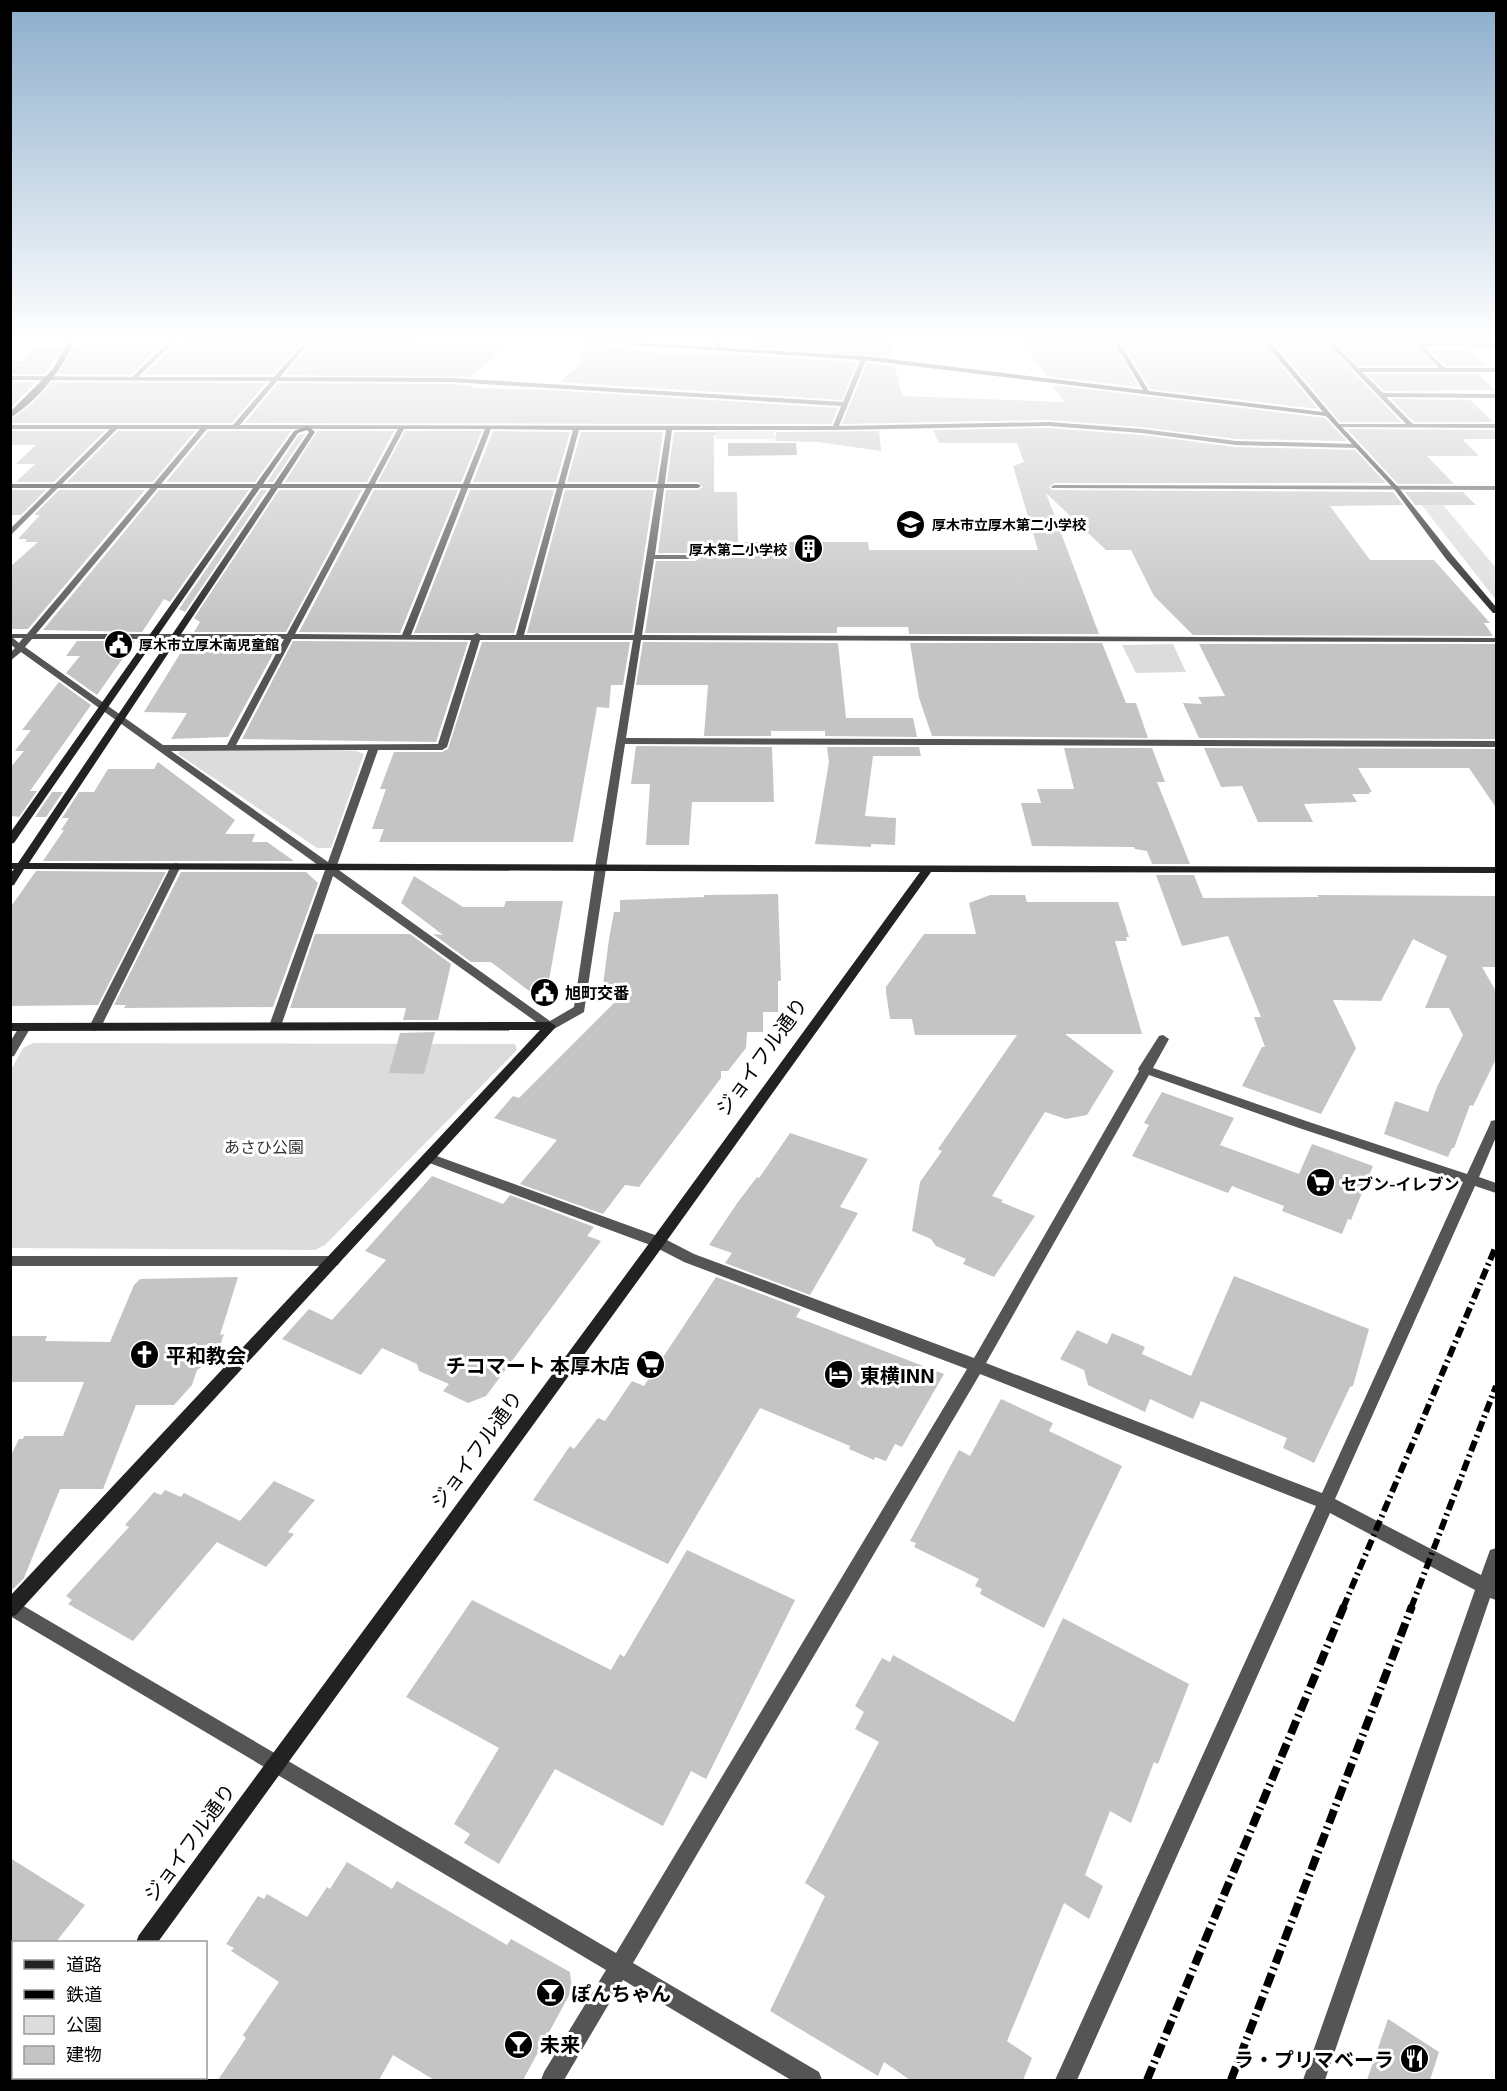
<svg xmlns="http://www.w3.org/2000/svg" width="1507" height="2091" viewBox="0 0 1507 2091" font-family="'Exo 2','Noto Sans JP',sans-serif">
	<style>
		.green { fill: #dcdcdc }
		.water { fill: #a3a3a3 }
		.building { fill: #c4c4c4 }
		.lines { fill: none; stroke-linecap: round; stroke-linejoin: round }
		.street { fill: #555; fill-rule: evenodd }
		.secondary { fill: #222; fill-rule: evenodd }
		.rail-far1 { stroke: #000; stroke-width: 6; stroke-dasharray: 11 4 2 4; stroke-linecap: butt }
		.rail { stroke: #000; stroke-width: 8; stroke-dasharray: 14 4.5 2 4.5; stroke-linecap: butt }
		.labels { text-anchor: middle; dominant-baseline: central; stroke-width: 6; stroke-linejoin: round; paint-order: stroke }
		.far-poi-label { font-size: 14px; font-weight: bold; fill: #000; stroke: #fff; text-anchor: start }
		.poi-label { font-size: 16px; font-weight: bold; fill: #000; stroke: #fff; text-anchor: start }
		.park-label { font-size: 16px; fill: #333; stroke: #fff }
		.near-street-label { font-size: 20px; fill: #000; stroke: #fff }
		.near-poi-label { font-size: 20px; font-weight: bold; fill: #000; stroke: #fff; text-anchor: start }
	</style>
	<rect width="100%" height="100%" fill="#fff"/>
	<g class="green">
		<polygon points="715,431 774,431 774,439 716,439"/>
		<polygon points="1413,494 1434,494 1496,568 1496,600"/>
		<polygon points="1173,644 1186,672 1136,673 1122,645"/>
		<polygon points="180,750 356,751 364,754 331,848 317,848 178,754"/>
		<polygon points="33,1043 515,1044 517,1050 325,1245 315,1250 11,1248 11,1070 23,1048"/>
	</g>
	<polygon class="water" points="728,443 796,443 797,455 728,456"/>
	<g class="building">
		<polygon points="747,337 888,337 893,357 747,347"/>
		<polygon points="1019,337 1109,337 1139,387 1046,376"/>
		<polygon points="1118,337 1258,337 1318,409 1150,389"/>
		<polygon points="1269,337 1320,337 1401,422 1340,422"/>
		<polygon points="1331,337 1406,337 1434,366 1359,366"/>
		<polygon points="241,338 305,339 273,375 144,375 176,344 183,341 238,341"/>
		<polygon points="315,339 420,341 419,343 510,343 471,377 285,375"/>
		<polygon points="106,343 163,343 131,375 58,374 74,347"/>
		<polygon points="586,344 614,346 613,348 625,349 624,351 708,355 709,353 747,355 857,362 842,400 560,382 581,363"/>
		<polygon points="62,348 45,374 10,374 10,361 24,361 30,349"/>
		<polygon points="1429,349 1468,349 1487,366 1446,366"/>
		<polygon points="867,363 895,366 902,396 1064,402 1052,385 1325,418 1347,441 1236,439 1142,427 1049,420 842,424"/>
		<polygon points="1367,374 1478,374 1495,390 1384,391"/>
		<polygon points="10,382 36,382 10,408"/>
		<polygon points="52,382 266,383 232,423 10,423 10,420 32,404"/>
		<polygon points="278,383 451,384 474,386 471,388 551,390 838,408 831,424 245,423"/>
		<polygon points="1391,399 1470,400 1493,422 1414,422"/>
		<polygon points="1049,428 1142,435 1236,447 1355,450 1386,483 1054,483 1049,487 1052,490 1393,492 1403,505 1330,506 1370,560 1434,560 1490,623 1484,623 1493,636 1193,635 1154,596 1131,550 1106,550 1046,493 1099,634 909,634 908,627 837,627 837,633 645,633 656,561 695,561 701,558 695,553 658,553 666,490 698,490 703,487 698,482 667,482 674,432 716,432 716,435 714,435 714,492 737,492 738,542 868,542 869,550 1038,550 1013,466 1024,462 1017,443 939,443 933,430"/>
		<polygon points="1347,429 1497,430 1497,439 1464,439 1466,440 1463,440 1479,456 1427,456 1454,484 1398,484"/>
		<polygon points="10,431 105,431 54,482 16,482 35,464 16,464 36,445 10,445"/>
		<polygon points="118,431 195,431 153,482 67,482"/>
		<polygon points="208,431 291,431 255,482 166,482"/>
		<polygon points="317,431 394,431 367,482 285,482"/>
		<polygon points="405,431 482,431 461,482 378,482"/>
		<polygon points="493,431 570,432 556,482 473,482"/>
		<polygon points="879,431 881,451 818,442 775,441 776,432"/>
		<polygon points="581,432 663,432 656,482 567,482"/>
		<polygon points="306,433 273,482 267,482 299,435"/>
		<polygon points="10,490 46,490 21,515 10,515"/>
		<polygon points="59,490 145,490 28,629 10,629 10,567 38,542 25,542 27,539 18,539 40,515 34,515"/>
		<polygon points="159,490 249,490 170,602 164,599 142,632 43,630"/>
		<polygon points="261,490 267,490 185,612 179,609"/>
		<polygon points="279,490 362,490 286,632 194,632 200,622 194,618"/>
		<polygon points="374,490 458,490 400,633 299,632"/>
		<polygon points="470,490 554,490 514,633 414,633"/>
		<polygon points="565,490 654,490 632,633 527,633"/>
		<polygon points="1405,492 1463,492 1476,505 1415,505"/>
		<polygon points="77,641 135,641 97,695 66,673 80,656 66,656"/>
		<polygon points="188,641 280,641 228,737 171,739 187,713 144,712"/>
		<polygon points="293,641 468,642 436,742 242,739"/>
		<polygon points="482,642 630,642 623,685 611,685 609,708 597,707 573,842 379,842 384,829 372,829 386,789 380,789 394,752 442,752 448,749"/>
		<polygon points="643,642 838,643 846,718 913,718 917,737 825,736 825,731 771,731 771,736 704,736 708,685 636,685"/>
		<polygon points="910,643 1102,643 1126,703 1136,703 1148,738 932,736 919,698"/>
		<polygon points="1199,644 1497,644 1497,739 1199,738 1183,703 1202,704 1198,697 1225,696"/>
		<polygon points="59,682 91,705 30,791 37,791 19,817 13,816 10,820 10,768 24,751 15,751 31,730 22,730"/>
		<polygon points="636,746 772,747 774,802 692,802 689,845 646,845 650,784 631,784"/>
		<polygon points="827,747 919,747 921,756 873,756 865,816 896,818 895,845 871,844 871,847 815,844 829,762"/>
		<polygon points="1064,748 1152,748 1165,782 1157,782 1190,864 1152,864 1147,851 1135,849 1134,847 1032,846 1021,803 1041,803 1037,789 1074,789"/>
		<polygon points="1204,748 1497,749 1497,809 1469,768 1358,768 1372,792 1369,792 1370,794 1352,794 1357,802 1304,804 1313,822 1258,822 1242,786 1221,787"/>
		<polygon points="158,762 235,820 225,834 255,834 252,842 267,842 294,861 43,861 64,830 61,830 69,818 62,818 79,792 94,792 108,769 154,769"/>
		<polygon points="52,792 63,792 46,817 35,817"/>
		<polygon points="36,871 166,872 98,1005 10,1006 10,908"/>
		<polygon points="181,872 306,872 318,883 273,1007 124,1008 126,1005 114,1005"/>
		<polygon points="1156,875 1194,875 1203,898 1319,897 1317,895 1497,896 1497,967 1482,967 1497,993 1497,1057 1473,1106 1470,1105 1454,1148 1452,1148 1448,1157 1384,1134 1395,1101 1428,1112 1437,1087 1463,1035 1449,1008 1425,1008 1447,956 1413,939 1381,1001 1333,1000 1356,1048 1321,1114 1242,1086 1262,1047 1265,1047 1254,1017 1261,1017 1228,936 1182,946"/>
		<polygon points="414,876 463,907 504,907 506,901 563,901 545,1003 491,962 471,962 433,934 443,935 401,903"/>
		<polygon points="778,894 781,981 778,981 778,1012 763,1012 763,1032 747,1032 746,1048 728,1071 721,1071 721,1078 639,1187 625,1185 603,1214 520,1184 557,1140 494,1118 513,1096 519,1098 616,1001 601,1001 609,939 614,912 620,912 620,900 704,897 704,895"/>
		<polygon points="990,895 1025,895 1027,902 1118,902 1129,937 1126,937 1127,941 1115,941 1142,1034 1065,1034 1114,1071 1087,1115 1066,1119 1045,1112 992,1196 1003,1200 1001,1202 1035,1216 994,1277 963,1264 966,1259 936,1246 931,1239 912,1231 920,1182 942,1151 938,1149 1017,1035 915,1035 912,1019 890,1019 886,992 886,987 924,934 976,934 969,903"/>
		<polygon points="315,934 410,934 451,964 438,1020 403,1020 406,1008 290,1008"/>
		<polygon points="435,1032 424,1074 389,1073 400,1033"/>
		<polygon points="1162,1092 1234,1118 1220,1145 1299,1174 1312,1144 1373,1166 1351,1220 1348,1219 1342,1234 1282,1211 1284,1206 1232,1186 1228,1193 1132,1156 1149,1125 1144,1123"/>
		<polygon points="790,1133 868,1159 840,1207 858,1213 810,1295 725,1263 732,1253 709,1245 738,1202 757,1177 759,1178"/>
		<polygon points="432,1176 503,1204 510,1195 594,1227 587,1236 601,1241 486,1396 468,1403 443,1391 449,1384 419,1371 417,1364 382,1348 361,1375 282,1339 309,1309 332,1320 386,1260 365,1251"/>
		<polygon points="1234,1276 1369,1329 1353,1386 1350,1387 1314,1463 1283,1448 1287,1438 1201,1401 1193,1419 1150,1399 1145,1412 1088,1385 1084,1370 1060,1359 1077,1330 1107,1344 1112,1333 1145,1347 1142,1354 1191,1376"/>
		<polygon points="238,1277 220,1335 224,1334 216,1357 197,1370 192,1385 174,1405 136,1405 103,1489 60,1489 24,1578 10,1592 10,1457 19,1439 23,1439 24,1436 63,1436 84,1382 10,1382 10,1336 47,1336 45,1341 110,1342 134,1285 140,1279"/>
		<polygon points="716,1277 801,1309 796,1317 944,1374 902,1447 895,1444 886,1461 875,1457 874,1460 849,1449 850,1446 760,1408 668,1564 533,1500 570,1446 574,1449 598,1418 605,1421 632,1381 644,1386"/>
		<polygon points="1001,1399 1053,1423 1049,1431 1122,1466 1044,1628 980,1594 982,1589 975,1586 979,1579 914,1547 916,1543 910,1541 959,1450 970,1456"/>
		<polygon points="274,1481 315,1500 288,1532 294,1534 266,1567 217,1542 133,1641 68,1604 72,1600 66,1596 129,1527 125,1525 154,1492 161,1495 165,1490 181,1497 184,1493 240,1521"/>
		<polygon points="687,1550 795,1600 706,1779 691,1771 663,1826 555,1769 499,1864 464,1843 470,1834 454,1824 499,1748 406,1697 472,1600 611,1670 620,1654 624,1657"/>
		<polygon points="1063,1618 1189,1684 1158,1764 1154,1762 1131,1823 1110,1811 1085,1875 1103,1886 1089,1919 1064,1903 1007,2041 1032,2058 1023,2080 910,2080 884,2062 878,2076 770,2011 825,1896 805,1883 879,1742 855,1729 864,1712 855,1706 882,1658 890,1662 893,1655 1014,1722"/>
		<polygon points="10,1858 85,1905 56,1942 10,1942"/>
		<polygon points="347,1862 392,1889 397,1881 507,1945 511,1939 570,1972 572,1990 523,2080 434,2080 393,2055 379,2080 218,2080 246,2038 243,2035 279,1982 231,1951 234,1948 226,1944 258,1896 264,1899 267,1894 307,1917 327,1887 330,1889"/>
		<polygon points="1388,2019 1439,2052 1430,2080 1367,2080"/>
	</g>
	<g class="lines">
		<g class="street">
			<path d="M173,337H179L138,377H274L309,337H314L280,377L451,378L843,402L861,358L864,356L867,358L839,426L1049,422L1142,429L1236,441L1357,444L1360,446L1357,448L1236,445L1142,433L1049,426L835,430H672L655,555H695L699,557L695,559H654L642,635L1496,638V642L641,640L626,738L1496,741V747L625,744L584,1012L554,1029H546L333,876L281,1026L279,1029H271L269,1026L325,870L21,652L10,661V653L15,648L10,644V634H27L200,429H117L10,536V529L110,429H10V425H233L271,381L10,380V376L132,377ZM277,381L451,382L841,406L833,426L240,425ZM207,429H398L287,634H36ZM404,429H485L402,635L295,634ZM491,429L573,430L516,635H481L477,633L473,635H411ZM579,430H666L634,635H524ZM13,638H23L19,643ZM32,639H284L227,745H163L25,647ZM292,639L471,640L438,744L236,745ZM480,640H633L595,867L574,1007L550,1021L336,868L378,750H442L447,747ZM368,750L328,862L171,751Z"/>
			<polygon points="717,337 722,337 721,349 718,351 715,349"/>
			<polygon points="1322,337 1328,337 1358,368 1439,368 1408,337 1413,337 1420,343 1496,343 1496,347 1423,347 1445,368 1496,368 1496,372 1362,372 1383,393 1496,394 1496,398 1386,397 1413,424 1496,424 1496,428 1336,427 1338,424 1406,424"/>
			<polygon points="1054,485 1496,486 1496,490 1052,488 1051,487"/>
			<polygon points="176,863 181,866 101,1027 95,1031 91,1030 89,1027 171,866"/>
			<polygon points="25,1023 31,1027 14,1056 10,1057 10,1042 21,1024"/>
			<path d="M1163,1035L1169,1039L1153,1068L1309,1122L1467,1174L1490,1124L1491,1121L1496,1120V1137L1479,1177L1496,1183V1193L1475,1186L1335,1499L1481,1575L1490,1550L1496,1548L1495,1583L1496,1600L1490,1598L1325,2080H1303L1475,1590L1330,1513L1077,2080H1055L1316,1506L980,1374L633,1963L819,2072L822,2080H791L623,1980L564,2080H541L544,2072L606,1970L10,1616V1598L616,1953L967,1369L684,1262L653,1246L424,1161L422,1158L424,1155H434L663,1238L694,1254L974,1358L1139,1071L1138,1069L1159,1036ZM1149,1075L1299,1128L1463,1182L1322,1493L986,1363Z"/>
			<polygon points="10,1256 333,1256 338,1257 340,1261 338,1265 333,1266 10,1266"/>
		</g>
		<g class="secondary">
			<path d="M71,337H76C64,368 39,400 10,418V412L53,369Z"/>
			<polygon points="515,337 539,337 864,356 1143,390 1111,337 1116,337 1149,391 1323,412 1260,337 1266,337 1340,425 1398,487 1452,555 1496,607 1496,613 1493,613 1446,559 1394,489 1326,416 864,360"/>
			<path d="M308,426L315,432L281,484H698L701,486L698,488H278L29,863L1496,867V873L931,872L663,1246L158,1942H136L139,1935L653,1238L920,872L24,869L14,885L10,886V874L14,869H10V863H18L271,488H260L14,843L10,844V833L253,488H10V484H256L294,431ZM307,430L309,432L274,484H263L298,433Z"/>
			<polygon points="550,1022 556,1026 554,1029 16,1615 10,1617 10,1596 540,1030 10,1031 10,1023"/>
			<polygon points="36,2078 60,2078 59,2080 35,2080"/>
		</g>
		<g class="rail-far1">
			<polyline points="1343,1608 1496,1246"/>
			<polyline points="1411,1608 1496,1386"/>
		</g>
		<g class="rail">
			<polyline points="1147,2080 1344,1606"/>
			<polyline points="1231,2080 1412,1606"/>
		</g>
	</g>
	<linearGradient id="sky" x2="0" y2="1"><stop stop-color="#8cadcc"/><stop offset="0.54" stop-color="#fff"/><stop offset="1" stop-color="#fff" stop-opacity="0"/></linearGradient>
	<rect width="1507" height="629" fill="url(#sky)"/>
	<defs>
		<symbol id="school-disc" viewBox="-11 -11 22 22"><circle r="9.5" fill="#000" stroke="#fff"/><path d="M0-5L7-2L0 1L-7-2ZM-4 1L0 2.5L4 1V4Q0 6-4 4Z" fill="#fff"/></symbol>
		<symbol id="building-disc" viewBox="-11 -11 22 22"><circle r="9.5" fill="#000" stroke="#fff"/><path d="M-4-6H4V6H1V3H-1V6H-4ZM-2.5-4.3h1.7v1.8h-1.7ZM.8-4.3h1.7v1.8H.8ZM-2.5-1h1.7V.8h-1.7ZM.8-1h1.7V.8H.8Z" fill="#fff"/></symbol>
		<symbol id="civic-disc" viewBox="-11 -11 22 22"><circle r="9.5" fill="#000" stroke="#fff"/><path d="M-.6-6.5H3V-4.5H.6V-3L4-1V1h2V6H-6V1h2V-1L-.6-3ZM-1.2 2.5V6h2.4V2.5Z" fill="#fff"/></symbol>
		<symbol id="supermarket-disc" viewBox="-11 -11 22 22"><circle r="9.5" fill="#000" stroke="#fff"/><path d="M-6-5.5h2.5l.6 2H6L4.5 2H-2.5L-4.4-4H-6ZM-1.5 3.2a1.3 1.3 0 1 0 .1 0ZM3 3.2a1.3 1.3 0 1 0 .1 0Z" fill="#fff"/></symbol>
		<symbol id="church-disc" viewBox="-11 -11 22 22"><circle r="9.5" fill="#000" stroke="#fff"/><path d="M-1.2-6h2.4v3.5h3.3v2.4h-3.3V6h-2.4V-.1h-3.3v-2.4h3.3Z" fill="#fff"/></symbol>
		<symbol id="hotel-disc" viewBox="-11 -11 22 22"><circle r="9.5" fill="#000" stroke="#fff"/><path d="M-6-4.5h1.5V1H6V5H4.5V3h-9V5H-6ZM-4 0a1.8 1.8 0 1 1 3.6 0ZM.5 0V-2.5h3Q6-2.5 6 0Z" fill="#fff"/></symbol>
		<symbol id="bar-disc" viewBox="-11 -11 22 22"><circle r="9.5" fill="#000" stroke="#fff"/><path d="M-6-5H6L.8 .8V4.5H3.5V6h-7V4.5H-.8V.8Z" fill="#fff"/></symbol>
		<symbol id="restaurant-disc" viewBox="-11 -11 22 22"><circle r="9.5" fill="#000" stroke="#fff"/><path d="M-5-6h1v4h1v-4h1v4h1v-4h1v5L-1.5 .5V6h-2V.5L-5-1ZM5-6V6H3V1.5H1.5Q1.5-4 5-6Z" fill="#fff"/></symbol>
	</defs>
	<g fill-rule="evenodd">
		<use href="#school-disc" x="894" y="508" width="33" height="33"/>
		<use href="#building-disc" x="792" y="532" width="33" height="33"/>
		<use href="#civic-disc" x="102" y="628" width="33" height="33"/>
		<use href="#civic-disc" x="528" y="976" width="33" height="33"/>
		<use href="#supermarket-disc" x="1304" y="1166" width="33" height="33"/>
		<use href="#church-disc" x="128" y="1338" width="33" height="33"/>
		<use href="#supermarket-disc" x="634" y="1348" width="33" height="33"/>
		<use href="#hotel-disc" x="822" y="1358" width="33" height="33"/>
		<use href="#bar-disc" x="534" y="1976" width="33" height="33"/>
		<use href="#bar-disc" x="502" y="2028" width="33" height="33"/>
		<use href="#restaurant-disc" x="1398" y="2042" width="33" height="33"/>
	</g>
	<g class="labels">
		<g class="far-poi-label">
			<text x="932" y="524">厚木市立厚木第二小学校</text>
			<text x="787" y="549" text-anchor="end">厚木第二小学校</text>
			<text x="139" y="644">厚木市立厚木南児童館</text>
		</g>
		<g class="poi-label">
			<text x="565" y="992">旭町交番</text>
			<text x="1341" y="1183">セブン-イレブン</text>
		</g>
		<g class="park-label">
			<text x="264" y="1146">あさひ公園</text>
		</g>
		<g class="near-street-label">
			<text transform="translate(761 1056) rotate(-54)">ジョイフル通り</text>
			<text transform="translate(476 1449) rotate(-54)">ジョイフル通り</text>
			<text transform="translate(189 1842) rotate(-54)">ジョイフル通り</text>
		</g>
		<g class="near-poi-label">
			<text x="166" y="1355">平和教会</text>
			<text x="630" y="1365" text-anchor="end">チコマート 本厚木店</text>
			<text x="860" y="1375">東横INN</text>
			<text x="571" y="1993">ぽんちゃん</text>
			<text x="540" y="2044">未来</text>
			<text x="1394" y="2059" text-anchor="end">ラ・プリマベーラ</text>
		</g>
	</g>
	<rect width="1507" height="2091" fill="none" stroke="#000000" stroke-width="24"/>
	<rect x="12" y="1941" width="195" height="138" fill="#ffffff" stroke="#999999" stroke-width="1.5"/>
	<rect x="24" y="1960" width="30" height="9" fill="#222222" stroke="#999999" stroke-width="1.5"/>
	<text x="66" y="1971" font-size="18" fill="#000000">道路</text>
	<rect x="24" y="1990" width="30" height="9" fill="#000000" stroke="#999999" stroke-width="1.5"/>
	<text x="66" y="2001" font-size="18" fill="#000000">鉄道</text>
	<rect x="24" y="2016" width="30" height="18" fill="#dcdcdc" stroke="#999999" stroke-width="1.5"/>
	<text x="66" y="2031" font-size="18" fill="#000000">公園</text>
	<rect x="24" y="2046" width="30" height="18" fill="#c4c4c4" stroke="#999999" stroke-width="1.5"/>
	<text x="66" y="2061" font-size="18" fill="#000000">建物</text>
</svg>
